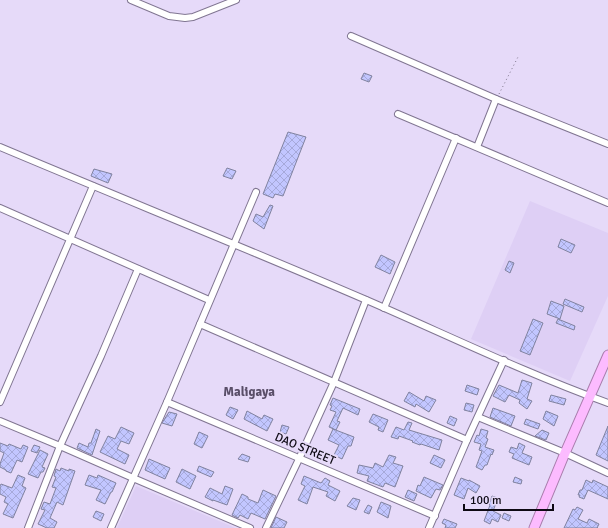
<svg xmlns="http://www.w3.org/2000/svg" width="608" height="528" viewBox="0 0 608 528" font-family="Signika,sans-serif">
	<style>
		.built { fill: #decff5 }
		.building { fill: url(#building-cross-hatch); stroke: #80829f }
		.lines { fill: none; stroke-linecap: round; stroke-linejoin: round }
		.minor-casing { stroke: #817692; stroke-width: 8 }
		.highway-casing { stroke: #a87dac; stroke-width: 11 }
		.path { stroke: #7d758a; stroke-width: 1; stroke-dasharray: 1 3; stroke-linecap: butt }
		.minor { stroke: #fff; stroke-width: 6 }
		.highway { stroke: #fcbbff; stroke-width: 9 }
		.labels { text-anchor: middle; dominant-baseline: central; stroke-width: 4; stroke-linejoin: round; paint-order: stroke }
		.street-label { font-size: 12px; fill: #0d0913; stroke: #e6daf9 }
		.neighbourhood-label { font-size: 13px; font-weight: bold; fill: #594e68; stroke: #e6daf9 }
	</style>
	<defs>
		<pattern id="building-cross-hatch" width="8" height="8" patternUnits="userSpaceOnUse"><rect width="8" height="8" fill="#c2c6ff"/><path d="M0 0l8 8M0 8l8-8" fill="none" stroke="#a6a9da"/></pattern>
	</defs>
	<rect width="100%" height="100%" fill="#e6daf9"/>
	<g class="built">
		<polygon points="530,201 608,233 608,296 570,381 471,339"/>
		<polygon points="136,486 231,526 235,528 117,528"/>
	</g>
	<g class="building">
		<polygon points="364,73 372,76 369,82 361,79"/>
		<polygon points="288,132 306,137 283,196 275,194 273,198 263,194"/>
		<polygon points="227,168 236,171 232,179 223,176"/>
		<polygon points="94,169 112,174 108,183 91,176"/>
		<polygon points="270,205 273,206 264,229 253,221 256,214 263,217"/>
		<polygon points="561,239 575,245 571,253 558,247"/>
		<polygon points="381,255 395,262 390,274 375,267"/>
		<polygon points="509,261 514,263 510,273 505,270"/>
		<polygon points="565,299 584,307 582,312 563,304"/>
		<polygon points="551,301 564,306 560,319 547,314"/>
		<polygon points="533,319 543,323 530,355 520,351"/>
		<polygon points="558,319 575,326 574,330 556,323"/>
		<polygon points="522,380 532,383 527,399 532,401 527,409 519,403 520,400 509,395 505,402 493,396 499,385 518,393"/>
		<polygon points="467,385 479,389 477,395 465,391"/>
		<polygon points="409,392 424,401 426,396 436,400 429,412 416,404 415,407 404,401"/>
		<polygon points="551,395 566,399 564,405 549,401"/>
		<polygon points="333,398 360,409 358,415 343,408 337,421 340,422 336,430 329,427 336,412 330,410 332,406 330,405"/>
		<polygon points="466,403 474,405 472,412 464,410"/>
		<polygon points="230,407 238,410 233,419 226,415"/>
		<polygon points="493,408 515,416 511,426 490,417"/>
		<polygon points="247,411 262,419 264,415 273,419 267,431 244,419"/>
		<polygon points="546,411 558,416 554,426 543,419"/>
		<polygon points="169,412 177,414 172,426 162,423"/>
		<polygon points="373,414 388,420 383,432 378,430 379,427 369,422"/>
		<polygon points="450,416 457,419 454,426 447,423"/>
		<polygon points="526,419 540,424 538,429 524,424"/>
		<polygon points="408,422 412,423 409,430 442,440 439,450 421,444 420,445 412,442 413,441 399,436 398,439 391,437 396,427 404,430"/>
		<polygon points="282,425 289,427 286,434 280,432"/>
		<polygon points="608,426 608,461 596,455"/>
		<polygon points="121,427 134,433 129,444 121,441 117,449 129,455 125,464 100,452 108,436 115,439"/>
		<polygon points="96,429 100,431 92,455 77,448 79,443 88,447 89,443 91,443"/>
		<polygon points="333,429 354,437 351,446 348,446 342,459 334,455 339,445 328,440"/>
		<polygon points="481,429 488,431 486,438 488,439 485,447 494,450 492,455 491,454 487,465 485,465 482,470 476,467 482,451 479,450 481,444 474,442 477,435 479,436"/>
		<polygon points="542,430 549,433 546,440 535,436"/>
		<polygon points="199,432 208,436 202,448 194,444"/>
		<polygon points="0,443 8,446 9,444 21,449 23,445 28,447 22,462 17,460 11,473 6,471 6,470 0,467 0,464 4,453 0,451"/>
		<polygon points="519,443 525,446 522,453 532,457 529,465 512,458 514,454 509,452 511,447 517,449"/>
		<polygon points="34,445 40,447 37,453 31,451"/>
		<polygon points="40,450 48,454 42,467 45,468 43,472 41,472 38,478 28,474"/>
		<polygon points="242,454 250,457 248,462 238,459"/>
		<polygon points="389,455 396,457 393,463 403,466 395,487 385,483 383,487 367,481 369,476 357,473 359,465 373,468 375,463 383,467"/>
		<polygon points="434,455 445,460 441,468 430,463"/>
		<polygon points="149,459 170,468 165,479 145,470"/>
		<polygon points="199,466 214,472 211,477 197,471"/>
		<polygon points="61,468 69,471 69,469 75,471 63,505 57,502 50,518 57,522 54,528 47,528 38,524 45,510 41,509 44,502 50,504 56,488 52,487 56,477 54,476 56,469 60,471"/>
		<polygon points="182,469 196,476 190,489 176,482"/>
		<polygon points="18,475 25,478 22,486 26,488 13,518 3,514 8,504 4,502 6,497 0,494 0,486 1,484 12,488"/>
		<polygon points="89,475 97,478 98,475 116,483 112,492 111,492 105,504 96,500 101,490 85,485"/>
		<polygon points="304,476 321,483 325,478 330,481 328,485 340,491 335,501 326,496 328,492 313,487 307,504 298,500 305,486 301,484"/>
		<polygon points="424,477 443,485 440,490 436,489 431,498 416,491 418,485 420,486"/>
		<polygon points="515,477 522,480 521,484 513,482"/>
		<polygon points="461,478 469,481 469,480 480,486 476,493 468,488 464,499 454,495"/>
		<polygon points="586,480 592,483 593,480 608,487 608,499 588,490 584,499 579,497 580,495 578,495 580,490 582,490"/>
		<polygon points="225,486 233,489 227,505 213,500 213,501 205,497 210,488 222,494"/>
		<polygon points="263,490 276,496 265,519 251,513 248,519 240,515 238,518 232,515 242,494 248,497 248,499 258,503"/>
		<polygon points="408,490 417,494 414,501 405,497"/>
		<polygon points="492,496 498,498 493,511 501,515 498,522 492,519 490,524 484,521 490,505 489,504"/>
		<polygon points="353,498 360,500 356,510 347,506"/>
		<polygon points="381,502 391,506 388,518 377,512"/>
		<polygon points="368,505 372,507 369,514 364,512"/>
		<polygon points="577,507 583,510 578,519 587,523 589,519 599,524 597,528 598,528 564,528 573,509 575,510"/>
		<polygon points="96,511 104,514 101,521 93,517"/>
		<polygon points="504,513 511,516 509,521 502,518"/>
		<polygon points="276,517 287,522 284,528 271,528"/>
		<polygon points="444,519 457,524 455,528 445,528 446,525 442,523"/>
	</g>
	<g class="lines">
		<defs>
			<g id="minor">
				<polyline points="131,0 169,16 185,18 193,17 236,0"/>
				<polyline points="351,36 496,99 608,144"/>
				<polyline points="398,114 608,203"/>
				<path d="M0,147C121,198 243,247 364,299C445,334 525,373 608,403"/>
				<polyline points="477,147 496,99"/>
				<polyline points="0,208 209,300"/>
				<polyline points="384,308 456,138"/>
				<polyline points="200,324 467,440"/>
				<polyline points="0,402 93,186"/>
				<polyline points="167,402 435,516"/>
				<polyline points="478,417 565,453 608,473"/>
				<polyline points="0,421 60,446 133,478 250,528"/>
				<polyline points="28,528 60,446 101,356 138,269"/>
				<polyline points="111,528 167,402 256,192"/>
				<polyline points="266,528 299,459 334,382 366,300"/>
				<polyline points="429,528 467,440 504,360"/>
			</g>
			<polyline id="highway" points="534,528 565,453 608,355"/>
		</defs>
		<use href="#minor" class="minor-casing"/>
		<use href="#highway" class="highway-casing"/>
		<polyline class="path" points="499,94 519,55"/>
		<use href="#minor" class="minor"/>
		<use href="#highway" class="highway"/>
	</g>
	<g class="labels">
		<g class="street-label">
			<text transform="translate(305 449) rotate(23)">DAO STREET</text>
		</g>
		<g class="neighbourhood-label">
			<text x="249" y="392">Maligaya</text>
		</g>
	</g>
	<path d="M464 504v6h89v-6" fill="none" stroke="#0d0913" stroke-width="2"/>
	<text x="470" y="504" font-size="12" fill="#0d0913" stroke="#e6daf9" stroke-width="3" paint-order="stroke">100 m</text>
</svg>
